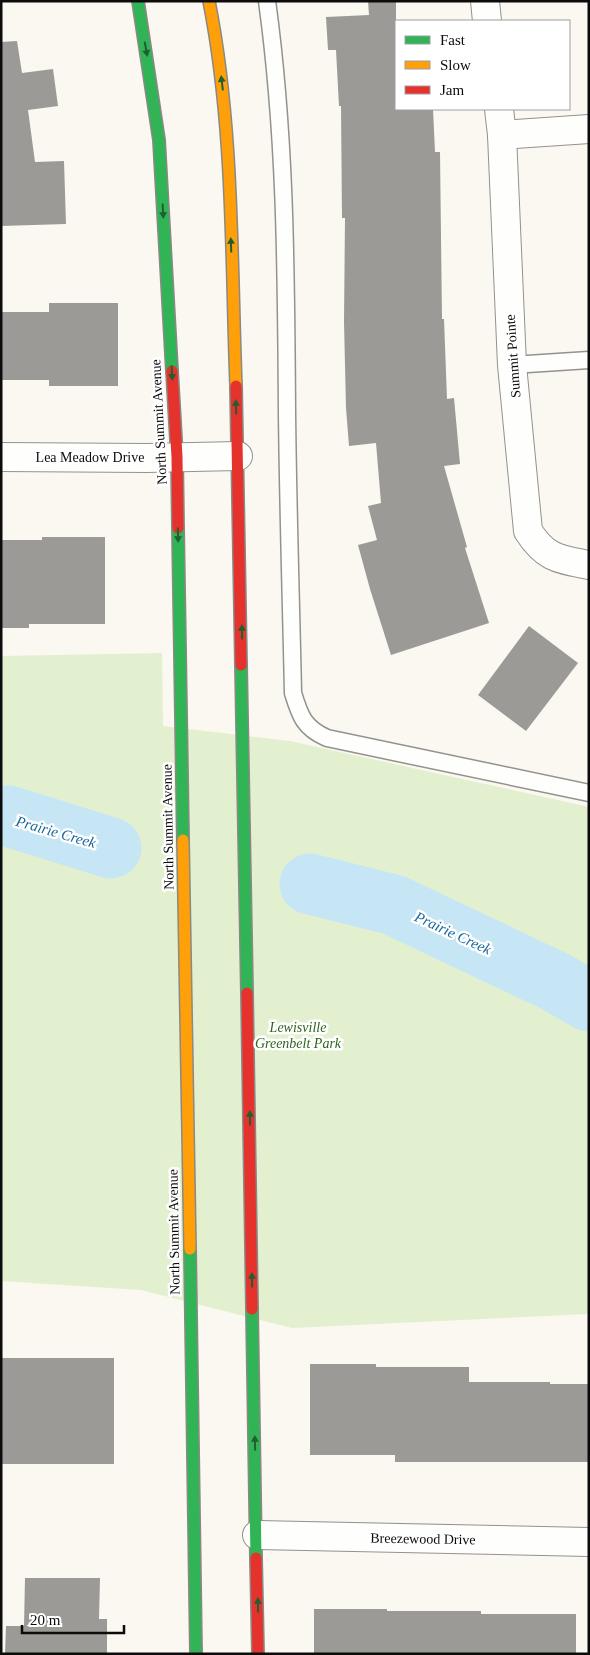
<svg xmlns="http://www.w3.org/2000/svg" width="590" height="1655" viewBox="0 0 590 1655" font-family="'Times New Roman',serif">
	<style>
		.green { fill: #e3f0cf }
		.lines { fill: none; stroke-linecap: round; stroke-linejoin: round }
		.river { stroke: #c6e6f5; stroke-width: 61 }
		.building { fill: #9c9a96 }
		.lane-casing { stroke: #93928f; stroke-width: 19 }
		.street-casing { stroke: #93928f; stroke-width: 30 }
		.fast-casing { stroke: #8a8985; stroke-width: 14 }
		.slow-casing { stroke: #8a8985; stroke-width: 14 }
		.jam-casing { stroke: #8a8985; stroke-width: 14 }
		.lane { stroke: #fefefd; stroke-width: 16 }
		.street { stroke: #fefefd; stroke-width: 28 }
		.fast { stroke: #30b455; stroke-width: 11 }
		.slow { stroke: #ff9f0a; stroke-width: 11 }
		.jam { stroke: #e5322d; stroke-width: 11 }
		.oneway { fill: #1e6030 }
		.labels { text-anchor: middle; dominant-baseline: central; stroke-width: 5; stroke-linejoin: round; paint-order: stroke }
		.street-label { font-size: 14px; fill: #0c0c0c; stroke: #fff }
		.park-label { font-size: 14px; font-style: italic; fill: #2d641c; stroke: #fff }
		.water-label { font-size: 15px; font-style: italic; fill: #15679e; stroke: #fff }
	</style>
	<rect width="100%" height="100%" fill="#faf8f0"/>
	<polygon class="green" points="162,653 163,726 290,741 589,807 589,1314 292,1328 141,1290 1,1281 1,656"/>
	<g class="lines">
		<g class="river">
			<polyline points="1,816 8,816 111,848"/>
			<polyline points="310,884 394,905 556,982 589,1001"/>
		</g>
	</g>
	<g class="building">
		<polygon points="368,1 396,1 396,109 433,109 435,152 440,152 442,319 444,319 447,399 454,398 460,464 444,466 467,547 465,548 489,623 391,655 370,589 358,545 377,540 368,506 381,503 376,443 349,446 346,408 344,322 345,218 342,218 341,106 339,106 336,50 328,50 326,17 369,15"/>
		<polygon points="17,41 22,73 53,69 58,106 28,110 35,162 64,161 66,224 1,226 1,42"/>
		<polygon points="49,303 118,303 118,386 49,386 49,380 1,380 1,312 49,312"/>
		<polygon points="42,537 105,537 105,624 29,624 29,628 1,628 1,540 42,540"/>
		<polygon points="529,626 578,663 526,731 478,695"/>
		<rect x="1" y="1358" width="113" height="106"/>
		<polygon points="310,1364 376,1364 376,1367 469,1367 469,1382 550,1382 550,1384 589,1384 589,1462 395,1462 395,1455 310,1455"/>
		<polygon points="25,1578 100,1578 99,1619 107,1619 107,1654 5,1654 6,1626 24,1626"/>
		<polygon points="314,1609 387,1609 387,1611 481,1611 481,1614 576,1614 576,1654 314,1654"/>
	</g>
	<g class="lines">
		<defs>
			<g id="lane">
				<path d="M267,1C286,138 286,275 287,413C288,506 291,600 293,693C300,716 304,728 327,738L589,793"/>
				<polyline points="512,365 589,360"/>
			</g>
			<g id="street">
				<polyline points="485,1 487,21"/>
				<path d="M499,109L502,135L512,365L528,531C546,559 559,559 589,565"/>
				<polyline points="502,135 589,129"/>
				<polyline points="1,457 147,458 238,456"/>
				<polyline points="257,1535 589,1542"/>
			</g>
			<g id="fast">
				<polyline points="138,1 159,140 172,371"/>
				<polyline points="178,528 183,840"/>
				<polyline points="241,665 247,993"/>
				<polyline points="190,1249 196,1654"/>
				<polyline points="252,1309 256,1558"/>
			</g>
			<g id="slow">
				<path d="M209,1C234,128 231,258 236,386"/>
				<polyline points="183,840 190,1249"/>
			</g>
			<g id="jam">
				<polyline points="172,371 177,457 178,528"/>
				<polyline points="236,386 241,665"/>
				<polyline points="247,993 252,1309"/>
				<polyline points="256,1558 258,1654"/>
			</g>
		</defs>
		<use href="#lane" class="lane-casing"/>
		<use href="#street" class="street-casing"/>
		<use href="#fast" class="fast-casing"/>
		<use href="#slow" class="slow-casing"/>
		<use href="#jam" class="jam-casing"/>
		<use href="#lane" class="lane"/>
		<use href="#street" class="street"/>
		<use href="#fast" class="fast"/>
		<use href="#slow" class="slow"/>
		<use href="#jam" class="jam"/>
	</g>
	<defs><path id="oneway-solid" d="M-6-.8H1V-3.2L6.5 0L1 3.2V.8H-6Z" transform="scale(1.25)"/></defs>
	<g class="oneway">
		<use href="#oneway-solid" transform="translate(146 49) rotate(80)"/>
		<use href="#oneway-solid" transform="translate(222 83) rotate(-97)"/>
		<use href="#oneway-solid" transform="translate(163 211) rotate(87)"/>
		<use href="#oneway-solid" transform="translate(231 245) rotate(-92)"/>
		<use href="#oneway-solid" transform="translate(172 373) rotate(87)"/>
		<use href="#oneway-solid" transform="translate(236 407) rotate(-92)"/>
		<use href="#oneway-solid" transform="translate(178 535) rotate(89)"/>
		<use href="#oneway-solid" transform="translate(242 632) rotate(-91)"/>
		<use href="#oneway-solid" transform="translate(250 1118) rotate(-91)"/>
		<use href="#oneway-solid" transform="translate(252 1280) rotate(-91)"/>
		<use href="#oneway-solid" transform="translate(255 1443) rotate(-91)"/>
		<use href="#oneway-solid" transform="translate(258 1605) rotate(-91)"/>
	</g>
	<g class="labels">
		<g class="street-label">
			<text transform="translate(513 356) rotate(-94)">Summit Pointe</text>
			<text transform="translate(159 422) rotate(-93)">North Summit Avenue</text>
			<text x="90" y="457">Lea Meadow Drive</text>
			<text transform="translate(168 827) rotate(-91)">North Summit Avenue</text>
			<text transform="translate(174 1232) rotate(-91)">North Summit Avenue</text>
			<text transform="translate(423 1539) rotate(1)">Breezewood Drive</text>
		</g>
		<g class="park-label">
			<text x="298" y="1027">Lewisville<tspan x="298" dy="16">Greenbelt Park</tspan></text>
		</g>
		<g class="water-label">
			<text transform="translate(56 832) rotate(16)">Prairie Creek</text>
			<text transform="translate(453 933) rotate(25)">Prairie Creek</text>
		</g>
	</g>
	<rect width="590" height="1655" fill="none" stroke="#0c0c0c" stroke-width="5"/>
	<rect x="395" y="20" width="175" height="90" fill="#ffffff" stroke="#9e9e9e"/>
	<rect x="405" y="36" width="25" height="8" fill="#30b455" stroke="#9e9e9e"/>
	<text x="440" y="45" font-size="15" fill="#0c0c0c">Fast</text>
	<rect x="405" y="61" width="25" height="8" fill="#ff9f0a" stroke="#9e9e9e"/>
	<text x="440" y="70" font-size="15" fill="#0c0c0c">Slow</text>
	<rect x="405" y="86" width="25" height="8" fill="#e5322d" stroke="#9e9e9e"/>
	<text x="440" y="95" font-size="15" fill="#0c0c0c">Jam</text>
	<path d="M22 1625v8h102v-8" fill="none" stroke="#0c0c0c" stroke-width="2.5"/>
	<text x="30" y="1625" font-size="15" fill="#0c0c0c" stroke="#ffffff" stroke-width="4" paint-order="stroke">20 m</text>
</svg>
